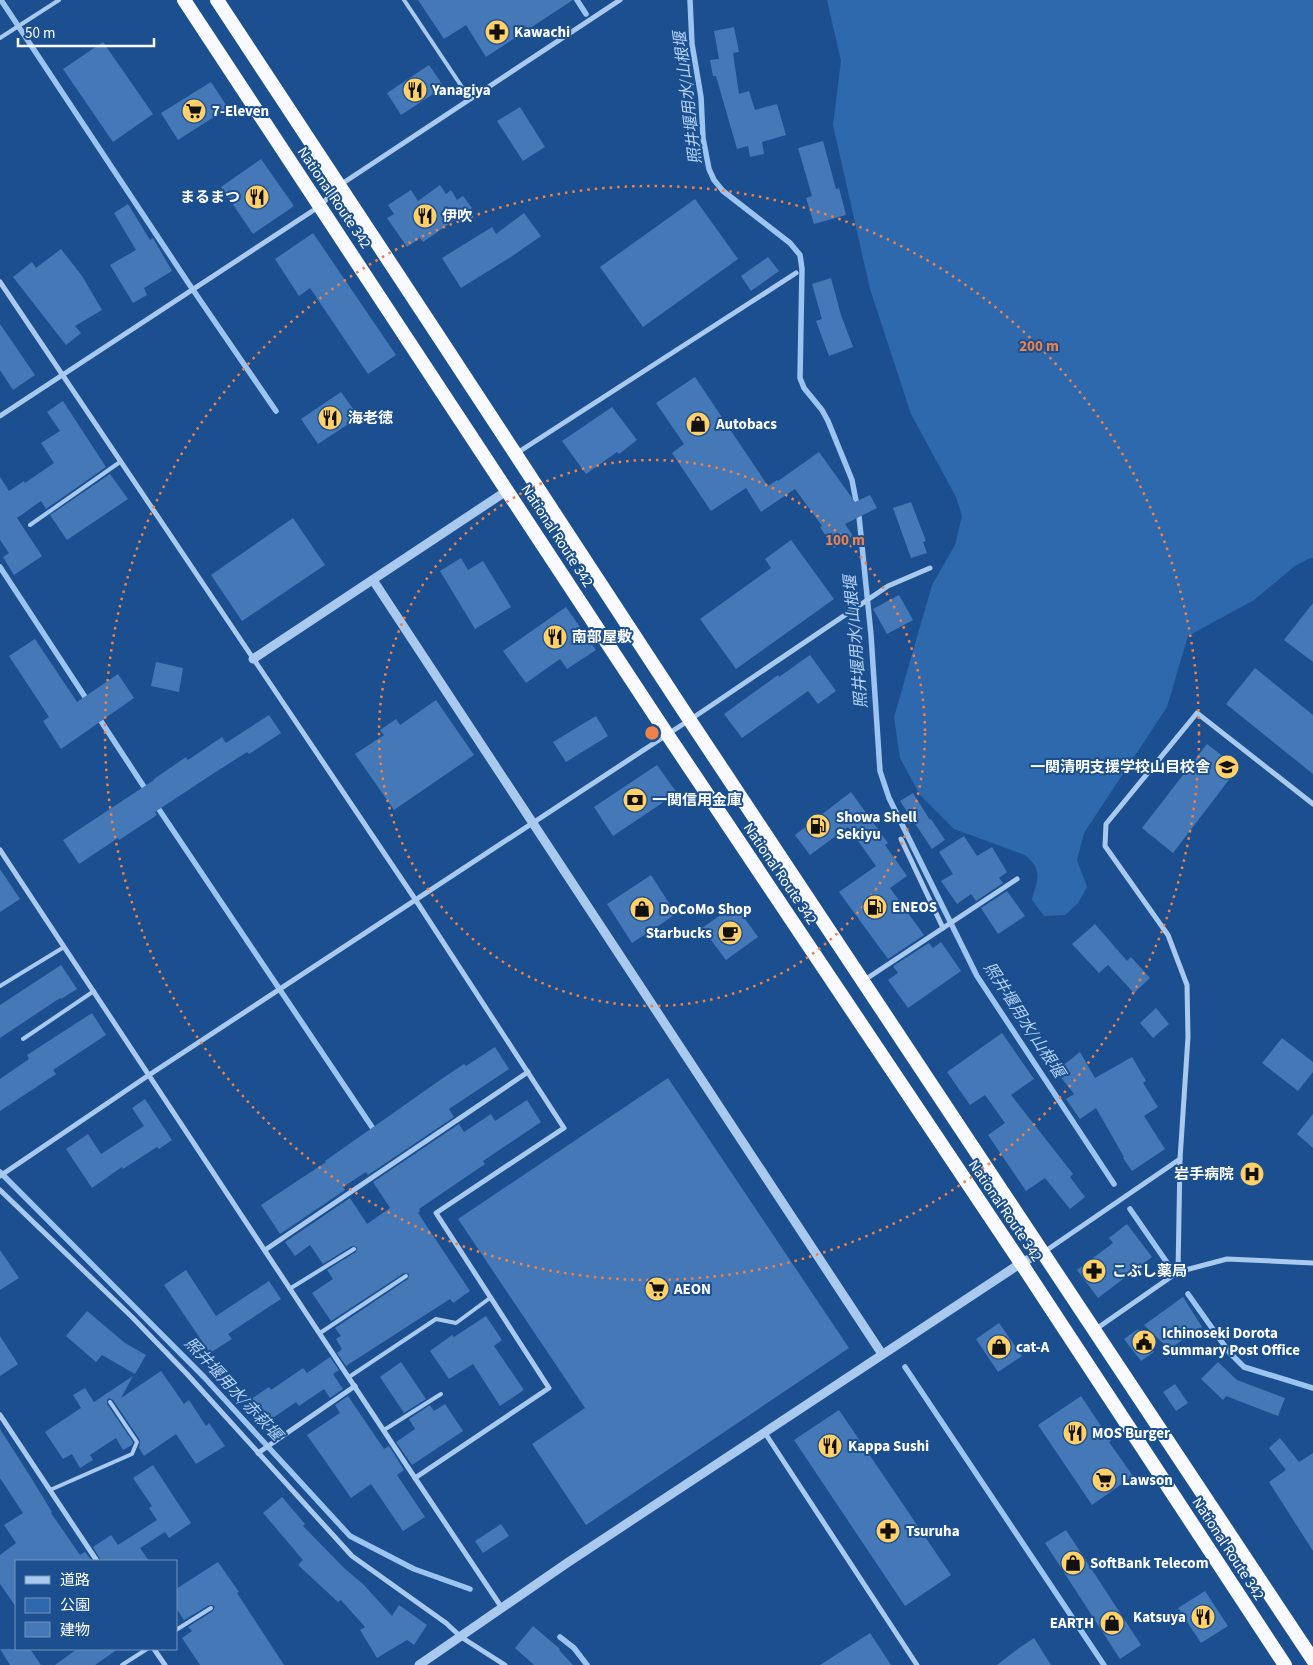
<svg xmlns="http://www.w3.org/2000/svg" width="1313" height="1665" viewBox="0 0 1313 1665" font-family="'Source Sans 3','Noto Sans JP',sans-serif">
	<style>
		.green { fill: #2e69ad }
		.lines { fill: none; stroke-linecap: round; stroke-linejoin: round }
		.stream { stroke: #9cc4f0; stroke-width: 5.5 }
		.building { fill: #4478b7 }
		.service { stroke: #a9c9ee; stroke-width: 4 }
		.minor { stroke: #a9c9ee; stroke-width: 5 }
		.tertiary { stroke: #a9c9ee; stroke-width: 9 }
		.trunk { stroke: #f8faff; stroke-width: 14 }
		.ring { fill: none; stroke: #ee8249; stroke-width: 2.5; stroke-dasharray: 2.5 5 }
		.labels { text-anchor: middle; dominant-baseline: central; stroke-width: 4; stroke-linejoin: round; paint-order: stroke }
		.poi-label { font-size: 15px; font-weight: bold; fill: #fff; stroke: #1b4f8f; text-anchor: start }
		.street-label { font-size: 15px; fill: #fff; stroke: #1b4f8f }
		.water-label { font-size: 16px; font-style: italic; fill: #b5d3f5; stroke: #1b4f8f }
		.centre { fill: #ee8249; stroke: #1b4f8f; stroke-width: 2.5 }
		.ring-label { font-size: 15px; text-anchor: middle; font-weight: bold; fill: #ee8249; stroke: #1b4f8f; stroke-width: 4; stroke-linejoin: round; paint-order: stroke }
	</style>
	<rect width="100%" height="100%" fill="#1b4f8f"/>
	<path class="green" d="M827,0H1313V558H1310L1295,566L1254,600L1188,636L1167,707L1084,833L1077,860L1087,887L1078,903L1065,915L1044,916L1032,900C1037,879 1044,871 1025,855L954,829L920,795L900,758L894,717L932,585L955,545L962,516L956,497L911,414L870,289L833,125L841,61Z"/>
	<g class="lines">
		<g class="stream">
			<polyline points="1,0 189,284 276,411"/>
			<polyline points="577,0 586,14"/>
			<polyline points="690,0 692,44 701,97 703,138 709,169 714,180 723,191 790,243 800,255 802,269 800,378 804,388 822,410 828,421 852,480 859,516 871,635 880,771 889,798 977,976 1114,1184"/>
			<polyline points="0,567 89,703"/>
			<polyline points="97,715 148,793"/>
			<polyline points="156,805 376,1133"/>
			<polyline points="0,1172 204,1377 350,1536 414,1569 470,1589"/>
			<polyline points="1130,1209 1168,1264"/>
			<polyline points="1188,1294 1229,1352 1244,1367 1313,1388"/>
			<polyline points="905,1367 1104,1665"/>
			<polyline points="560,1637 574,1648 587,1665"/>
		</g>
	</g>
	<g class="building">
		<polygon points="418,0 573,0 486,57 466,25 444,39"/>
		<polygon points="734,27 739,52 733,53 739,94 749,91 755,110 777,104 786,135 762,142 764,154 750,157 748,146 737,149 716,76 713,76 710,60 719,59 714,31"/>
		<polygon points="103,42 153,114 113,142 63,69"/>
		<polygon points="429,65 444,87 401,115 387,93"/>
		<polygon points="211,82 228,108 178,140 161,113"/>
		<polygon points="520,107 545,147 523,161 497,121"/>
		<polygon points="823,141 836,189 839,188 846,215 814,224 806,198 812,196 798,148"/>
		<polygon points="261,159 294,206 253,234 221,187"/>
		<polygon points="440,185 446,194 451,190 457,200 463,196 472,208 423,242 420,238 407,247 387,218 394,214 388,205 411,190 418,201"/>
		<polygon points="695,199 738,259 643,327 600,267"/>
		<polygon points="128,204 150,240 153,238 172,271 144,288 147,295 133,303 110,265 136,250 114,213"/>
		<polygon points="524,213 541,236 511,257 461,288 442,258 492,227 496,234"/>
		<polygon points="313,233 396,355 368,374 310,288 299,296 275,259"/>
		<polygon points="61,249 82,276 102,310 75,326 81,333 66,345 13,277 32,262 36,268"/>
		<polygon points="768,257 779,271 751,291 741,276"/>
		<polygon points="831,278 841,315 853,347 829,356 816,321 822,319 812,284"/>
		<polygon points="0,324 35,375 13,390 0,370"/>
		<polygon points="695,377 768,486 777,480 778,481 819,452 855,502 870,495 877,508 845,524 853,536 834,548 820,527 822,526 795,489 761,512 746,488 711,511 672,453 684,444 656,403"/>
		<polygon points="341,392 359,417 318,444 301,419"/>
		<polygon points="63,401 106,467 46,509 41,501 17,518 42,556 14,575 3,557 9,553 0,540 0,477 9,491 24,481 25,483 54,463 41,443 60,431 47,412"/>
		<polygon points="612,407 637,440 619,454 617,452 586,474 562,441"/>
		<polygon points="110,474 128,499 67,540 50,515"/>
		<polygon points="911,502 926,541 923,542 927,553 911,558 893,508"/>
		<polygon points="293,518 325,565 242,621 211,575"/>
		<polygon points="791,540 834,599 736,669 700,619 771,568 765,559"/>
		<polygon points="461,558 468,570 483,561 511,607 475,629 440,571"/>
		<polygon points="899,595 913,620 887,634 873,609"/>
		<polygon points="1313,603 1313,662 1284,640"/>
		<polygon points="566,607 596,650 567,669 560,659 526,683 503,651"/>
		<polygon points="35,639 77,702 118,674 134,698 61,749 43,721 49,717 9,656"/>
		<polygon points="810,655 836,691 818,704 808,691 742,738 724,714 778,675 779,677"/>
		<polygon points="156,662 183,668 179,692 151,686"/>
		<polygon points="1255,668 1313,715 1313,774 1226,704"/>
		<polygon points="436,700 474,755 394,810 355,754 384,735 380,730 396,719 400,725"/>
		<polygon points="269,715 281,733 249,754 247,752 208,777 155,812 157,815 119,840 118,838 79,864 63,840 154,780 154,779 186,757 188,760 222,737 226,743"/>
		<polygon points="596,716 608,736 566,762 553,742"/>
		<polygon points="1207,744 1238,768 1173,853 1142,828"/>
		<polygon points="657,765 677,793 613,836 594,807"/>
		<polygon points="851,792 888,843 885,845 907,876 890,888 924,935 888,959 839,892 876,866 848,827 810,855 795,835"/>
		<polygon points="913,793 930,820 931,819 945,840 932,849 900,801"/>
		<polygon points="964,836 977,856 992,847 1007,872 999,878 1003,883 976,901 971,894 957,904 941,881 953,874 939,852"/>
		<polygon points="0,869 20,899 0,912"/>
		<polygon points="651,875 676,914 632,943 607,904"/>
		<polygon points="1007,891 1025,916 998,934 981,908"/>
		<polygon points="735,905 758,937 726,960 702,928"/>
		<polygon points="1095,924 1127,961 1131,957 1150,978 1134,993 1108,965 1099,973 1072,944"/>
		<polygon points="941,942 961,971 908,1008 888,980 898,973 893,966 929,943 933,948"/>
		<polygon points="61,965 77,989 61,999 60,998 0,1038 0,1005"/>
		<polygon points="1156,1008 1169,1024 1153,1038 1140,1023"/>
		<polygon points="92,1013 106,1035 53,1070 56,1074 0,1111 0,1079 29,1059 27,1055"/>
		<polygon points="1002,1033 1034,1079 1011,1095 1073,1174 1070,1177 1085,1197 1070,1209 1045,1178 1026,1191 988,1135 1005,1123 985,1095 970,1105 947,1072"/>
		<polygon points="1282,1038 1313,1062 1313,1072 1298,1091 1262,1063"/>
		<polygon points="495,1047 509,1069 449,1109 454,1117 368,1175 366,1172 343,1187 345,1190 280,1234 261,1205 326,1162 325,1161 443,1078 464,1064 466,1066"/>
		<polygon points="1080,1052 1095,1078 1132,1057 1146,1081 1143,1083 1158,1107 1144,1116 1165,1149 1132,1171 1123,1158 1124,1157 1096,1108 1080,1119 1066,1099 1074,1094 1056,1071"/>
		<polygon points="668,1078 849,1348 586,1525 532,1444 585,1408 458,1219"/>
		<polygon points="145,1099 172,1140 159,1149 157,1147 123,1169 122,1167 92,1188 66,1149 88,1134 101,1154 144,1126 132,1108"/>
		<polygon points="527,1100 541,1122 483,1161 485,1164 419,1209 420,1211 418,1213 470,1291 453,1303 450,1299 346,1366 337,1353 342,1349 336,1339 341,1336 335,1328 408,1279 409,1274 404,1273 331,1321 312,1293 333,1279 327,1270 356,1252 357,1247 352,1246 323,1264 310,1245 295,1256 285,1242 350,1198 367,1224 390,1208 373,1182 459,1124 464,1132 491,1114 495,1121"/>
		<polygon points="1313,1114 1313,1148 1297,1134"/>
		<polygon points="1127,1224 1152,1257 1098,1298 1077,1270 1113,1243 1109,1238"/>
		<polygon points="0,1250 19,1278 0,1290"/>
		<polygon points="186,1270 216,1316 269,1281 281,1299 228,1334 232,1339 210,1353 164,1285"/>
		<polygon points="1183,1297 1202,1327 1169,1349 1144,1325"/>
		<polygon points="87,1311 125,1343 146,1355 135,1374 102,1355 96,1362 66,1336"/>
		<polygon points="486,1316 502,1340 494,1346 524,1390 500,1406 473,1364 449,1379 430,1351 452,1335 454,1337"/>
		<polygon points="999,1323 1022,1356 998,1372 976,1339"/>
		<polygon points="1138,1329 1154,1352 1141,1361 1124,1339"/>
		<polygon points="0,1336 18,1364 0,1376"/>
		<polygon points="330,1357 339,1370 333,1374 343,1389 330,1398 324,1389 299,1406 296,1402 267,1422 251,1399 269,1387 271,1390 303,1368 307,1373"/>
		<polygon points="401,1362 426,1399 404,1413 380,1377"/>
		<polygon points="1218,1362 1237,1380 1285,1398 1278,1416 1226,1396 1223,1400 1201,1379"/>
		<polygon points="161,1371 184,1404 189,1400 206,1426 209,1423 225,1446 196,1464 176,1434 144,1456 139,1448 140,1440 113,1400 109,1398 107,1400 107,1404 133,1442 132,1445 123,1450 116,1438 90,1455 93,1460 80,1468 72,1454 63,1459 45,1432 81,1408 73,1395 85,1388 94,1402 133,1376 121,1398"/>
		<polygon points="1175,1384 1188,1403 1176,1411 1163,1392"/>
		<polygon points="348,1396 384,1449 389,1446 404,1470 397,1475 425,1517 403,1531 371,1484 351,1498 307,1435 340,1413 335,1405"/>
		<polygon points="1081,1396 1111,1441 1109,1442 1133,1476 1092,1505 1038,1425"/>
		<polygon points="445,1404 463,1431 412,1465 396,1442 415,1429 409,1419 430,1405 434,1411"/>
		<polygon points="839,1410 951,1575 905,1606 794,1440"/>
		<polygon points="0,1429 30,1476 52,1512 51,1513 80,1555 85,1552 92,1561 16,1561 16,1607 0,1584 0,1555 16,1543 4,1525 23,1513 0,1478"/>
		<polygon points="1280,1438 1299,1462 1313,1453 1313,1551 1269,1482 1286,1470 1269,1448"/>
		<polygon points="153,1465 191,1523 169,1538 165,1532 140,1548 149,1561 101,1561 93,1547 111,1535 118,1545 157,1520 149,1508 152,1506 133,1478"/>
		<polygon points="282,1497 305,1524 303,1526 344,1568 364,1585 392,1616 399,1605 427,1625 414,1645 407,1640 377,1658 360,1630 365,1627 341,1600 338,1602 298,1565 303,1560 263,1513"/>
		<polygon points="501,1524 509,1536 483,1553 475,1541"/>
		<polygon points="1066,1530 1141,1645 1120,1659 1045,1543"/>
		<polygon points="218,1562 239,1592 237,1593 284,1665 200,1665 182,1638 192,1631 188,1627 213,1611 215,1607 213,1605 209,1605 184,1620 176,1608 176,1589"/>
		<polygon points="1205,1591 1228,1626 1201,1643 1178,1608"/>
		<polygon points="533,1626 560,1649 559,1650 573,1665 534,1665 515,1648"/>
		<polygon points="870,1633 891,1665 820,1665"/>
		<polygon points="1034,1638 1051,1665 997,1665 1019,1648"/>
		<polygon points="0,1649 30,1649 41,1665 10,1665"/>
		<polygon points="77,1649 118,1649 95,1665 55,1665"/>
	</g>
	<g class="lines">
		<g class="service">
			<polyline points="404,0 470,99"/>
			<polyline points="0,38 59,0"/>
			<polyline points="30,525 120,462"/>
			<polyline points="0,986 64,947"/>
			<polyline points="23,1039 94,991"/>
			<polyline points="291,1288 354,1249"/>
			<polyline points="320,1333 406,1276"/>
			<polyline points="349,1377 436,1319 456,1323 490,1298"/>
			<polyline points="384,1430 441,1394"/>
			<polyline points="50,1490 132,1454 137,1442 110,1402"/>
			<polyline points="176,1630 211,1608"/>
			<polyline points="122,1665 147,1649"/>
		</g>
		<g class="minor">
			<polyline points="0,282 415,899 564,1128 436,1213 549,1388 415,1478 502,1608"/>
			<polyline points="0,416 320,206 340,185 620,0"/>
			<polyline points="517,453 796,273"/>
			<polyline points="901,839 943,928"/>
			<polyline points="0,850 415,1478"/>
			<polyline points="863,981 1017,879"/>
			<polyline points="0,1176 149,1075 700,713 888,586 930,568"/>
			<polyline points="0,1190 132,1317 187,1374 352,1556 446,1623 461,1637 505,1665"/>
			<polyline points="265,1250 528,1072"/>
			<polyline points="1044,1252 1180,1159"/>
			<polyline points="1178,1272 1227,1259 1313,1263"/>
			<polyline points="1096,1329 1178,1272 1180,1159 1188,1037 1187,985 1168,935 1105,846 1106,824 1197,713 1313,804"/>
			<polyline points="0,1415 97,1561"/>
			<polyline points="765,1433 917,1665"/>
			<polyline points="258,1453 355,1386"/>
			<polyline points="154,1649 165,1665"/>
		</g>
		<g class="tertiary">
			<polyline points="373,580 882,1354"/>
			<polyline points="253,659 508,490"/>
			<polyline points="419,1665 567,1563 1021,1263 1043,1252"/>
		</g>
		<g class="trunk">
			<polyline points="184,0 667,734 1021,1263 1285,1665"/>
			<path d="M217,0C376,239 531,479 689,719C896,1033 1106,1346 1313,1660"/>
		</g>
	</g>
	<g class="ring">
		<circle cx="652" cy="733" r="273"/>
		<circle cx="652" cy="733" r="547"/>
	</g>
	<defs>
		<symbol id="pharmacy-disc" viewBox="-11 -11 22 22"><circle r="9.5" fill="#ffd166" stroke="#1b4f8f"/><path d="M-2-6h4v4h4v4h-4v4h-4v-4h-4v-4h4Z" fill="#111"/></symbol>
		<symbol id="restaurant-disc" viewBox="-11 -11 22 22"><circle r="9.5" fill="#ffd166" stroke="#1b4f8f"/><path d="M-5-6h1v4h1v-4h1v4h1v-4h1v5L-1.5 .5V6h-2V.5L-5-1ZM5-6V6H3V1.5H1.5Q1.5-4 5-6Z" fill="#111"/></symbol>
		<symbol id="supermarket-disc" viewBox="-11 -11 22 22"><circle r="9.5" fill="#ffd166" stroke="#1b4f8f"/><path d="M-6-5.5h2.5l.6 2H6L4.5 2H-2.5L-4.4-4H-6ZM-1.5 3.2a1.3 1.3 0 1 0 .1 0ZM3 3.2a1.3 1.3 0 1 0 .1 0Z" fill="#111"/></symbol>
		<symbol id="shop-disc" viewBox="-11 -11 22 22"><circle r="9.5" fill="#ffd166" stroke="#1b4f8f"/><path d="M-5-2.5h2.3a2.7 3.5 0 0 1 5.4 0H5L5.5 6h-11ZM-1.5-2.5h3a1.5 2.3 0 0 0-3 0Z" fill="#111"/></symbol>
		<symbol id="school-disc" viewBox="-11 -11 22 22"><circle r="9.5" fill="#ffd166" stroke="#1b4f8f"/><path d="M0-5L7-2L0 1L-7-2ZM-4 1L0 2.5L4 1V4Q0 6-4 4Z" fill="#111"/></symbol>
		<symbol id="bank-disc" viewBox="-11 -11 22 22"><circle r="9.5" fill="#ffd166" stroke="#1b4f8f"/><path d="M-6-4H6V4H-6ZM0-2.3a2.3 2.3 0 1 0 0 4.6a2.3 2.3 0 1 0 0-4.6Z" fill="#111"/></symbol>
		<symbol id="fuel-disc" viewBox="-11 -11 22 22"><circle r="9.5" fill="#ffd166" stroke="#1b4f8f"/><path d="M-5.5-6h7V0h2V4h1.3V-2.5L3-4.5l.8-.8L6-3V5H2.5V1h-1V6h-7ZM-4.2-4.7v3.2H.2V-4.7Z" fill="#111"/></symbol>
		<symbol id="cafe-disc" viewBox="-11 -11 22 22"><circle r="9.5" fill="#ffd166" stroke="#1b4f8f"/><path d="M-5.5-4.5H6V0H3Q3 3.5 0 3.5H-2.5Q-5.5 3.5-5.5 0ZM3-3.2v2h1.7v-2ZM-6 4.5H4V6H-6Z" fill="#111"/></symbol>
		<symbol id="hospital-disc" viewBox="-11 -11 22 22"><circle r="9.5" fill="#ffd166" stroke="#1b4f8f"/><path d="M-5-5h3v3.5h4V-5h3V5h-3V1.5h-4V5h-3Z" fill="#111"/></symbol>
		<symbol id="civic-disc" viewBox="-11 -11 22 22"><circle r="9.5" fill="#ffd166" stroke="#1b4f8f"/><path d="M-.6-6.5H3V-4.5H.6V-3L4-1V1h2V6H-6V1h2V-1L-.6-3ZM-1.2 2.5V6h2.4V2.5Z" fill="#111"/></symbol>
	</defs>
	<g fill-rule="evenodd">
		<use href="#pharmacy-disc" x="483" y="18" width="28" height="28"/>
		<use href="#restaurant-disc" x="401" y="76" width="28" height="28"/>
		<use href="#supermarket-disc" x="180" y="97" width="28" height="28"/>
		<use href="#restaurant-disc" x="243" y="183" width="28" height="28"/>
		<use href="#restaurant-disc" x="411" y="202" width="28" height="28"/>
		<use href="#restaurant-disc" x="316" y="404" width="28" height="28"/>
		<use href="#shop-disc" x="684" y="410" width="28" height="28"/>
		<use href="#restaurant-disc" x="541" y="623" width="28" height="28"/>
		<use href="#school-disc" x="1213" y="753" width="28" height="28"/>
		<use href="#bank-disc" x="621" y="786" width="28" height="28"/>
		<use href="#fuel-disc" x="804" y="812" width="28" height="28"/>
		<use href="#fuel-disc" x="861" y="893" width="28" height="28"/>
		<use href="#shop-disc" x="628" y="895" width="28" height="28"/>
		<use href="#cafe-disc" x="716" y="919" width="28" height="28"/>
		<use href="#hospital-disc" x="1238" y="1160" width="28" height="28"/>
		<use href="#pharmacy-disc" x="1080" y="1257" width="28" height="28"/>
		<use href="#supermarket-disc" x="643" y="1275" width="28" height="28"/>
		<use href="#civic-disc" x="1130" y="1328" width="28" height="28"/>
		<use href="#shop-disc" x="985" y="1333" width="28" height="28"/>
		<use href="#restaurant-disc" x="1061" y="1419" width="28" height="28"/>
		<use href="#restaurant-disc" x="816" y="1432" width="28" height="28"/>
		<use href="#supermarket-disc" x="1090" y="1466" width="28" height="28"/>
		<use href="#pharmacy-disc" x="874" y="1517" width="28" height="28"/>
		<use href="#shop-disc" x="1059" y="1549" width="28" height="28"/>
		<use href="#restaurant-disc" x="1189" y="1603" width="28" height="28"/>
		<use href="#shop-disc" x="1098" y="1609" width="28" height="28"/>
	</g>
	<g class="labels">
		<g class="poi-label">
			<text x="514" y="32">Kawachi</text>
			<text x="432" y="90">Yanagiya</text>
			<text x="212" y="111">7-Eleven</text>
			<text x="240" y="197" text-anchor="end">まるまつ</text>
			<text x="442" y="216">伊吹</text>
			<text x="348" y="418">海老徳</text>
			<text x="716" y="424">Autobacs</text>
			<text x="572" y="637">南部屋敷</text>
			<text x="1210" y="767" text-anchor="end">一関清明支援学校山目校舎</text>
			<text x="652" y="800">一関信用金庫</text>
			<text x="836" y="817">Showa Shell<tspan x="836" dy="17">Sekiyu</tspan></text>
			<text x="892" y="907">ENEOS</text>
			<text x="660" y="909">DoCoMo Shop</text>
			<text x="712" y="933" text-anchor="end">Starbucks</text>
			<text x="1234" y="1174" text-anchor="end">岩手病院</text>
			<text x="1112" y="1271">こぶし薬局</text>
			<text x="674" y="1289">AEON</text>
			<text x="1162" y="1333">Ichinoseki Dorota<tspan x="1162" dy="17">Summary Post Office</tspan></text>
			<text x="1016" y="1347">cat-A</text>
			<text x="1092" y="1433">MOS Burger</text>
			<text x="848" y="1446">Kappa Sushi</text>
			<text x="1122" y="1480">Lawson</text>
			<text x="906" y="1531">Tsuruha</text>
			<text x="1090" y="1563">SoftBank Telecom</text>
			<text x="1186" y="1617" text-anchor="end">Katsuya</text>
			<text x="1094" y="1623" text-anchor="end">EARTH</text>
		</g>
		<g class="street-label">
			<text transform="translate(334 198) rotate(56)">National Route 342</text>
			<text transform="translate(557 536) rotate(57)">National Route 342</text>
			<text transform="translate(780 874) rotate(56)">National Route 342</text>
			<text transform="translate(1005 1211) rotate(56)">National Route 342</text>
			<text transform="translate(1228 1549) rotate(57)">National Route 342</text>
		</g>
		<g class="water-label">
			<text transform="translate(688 98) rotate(-97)">照井堰用水/山根堰</text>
			<text transform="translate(856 642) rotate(-95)">照井堰用水/山根堰</text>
			<text transform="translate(1024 1020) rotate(57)">照井堰用水/山根堰</text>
			<text transform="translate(233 1389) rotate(47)">照井堰用水/赤萩堰</text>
		</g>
	</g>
	<circle cx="652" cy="733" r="8" class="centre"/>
	<g class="ring-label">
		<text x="1039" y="351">200 m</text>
		<text x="845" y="545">100 m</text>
	</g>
	<rect x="15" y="1560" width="162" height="90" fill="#1b4f8f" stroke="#7695bc"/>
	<rect x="25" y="1576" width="25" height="8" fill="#a9c9ee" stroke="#7695bc"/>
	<text x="60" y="1585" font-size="15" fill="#ffffff">道路</text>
	<rect x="25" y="1598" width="25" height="15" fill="#2e69ad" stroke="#7695bc"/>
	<text x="60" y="1610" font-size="15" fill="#ffffff">公園</text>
	<rect x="25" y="1622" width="25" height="15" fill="#4478b7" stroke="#7695bc"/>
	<text x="60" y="1635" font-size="15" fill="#ffffff">建物</text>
	<path d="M18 38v8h136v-8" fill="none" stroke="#ffffff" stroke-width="2.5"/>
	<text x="25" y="38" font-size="15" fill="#ffffff" stroke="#1b4f8f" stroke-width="4" paint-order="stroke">50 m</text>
</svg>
